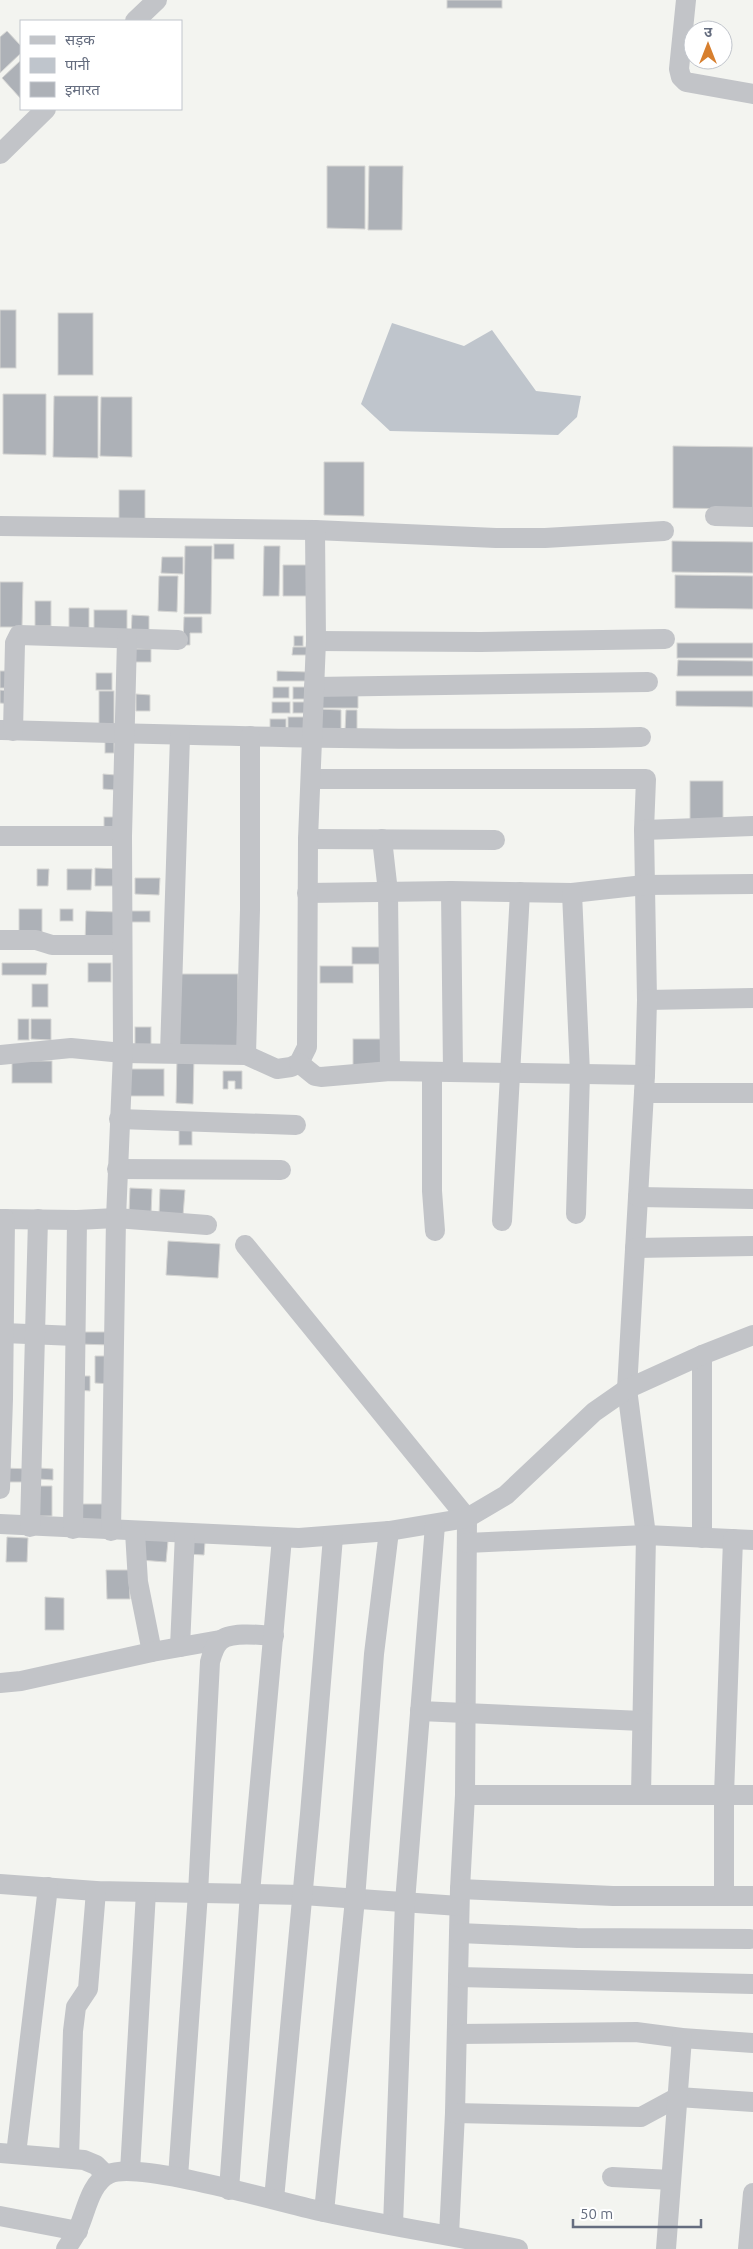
<svg xmlns="http://www.w3.org/2000/svg" width="753" height="2249" viewBox="0 0 753 2249" font-family="Ubuntu,'Noto Sans Devanagari',sans-serif">
	<style>
		.water { fill: #bfc5cc }
		.building { fill: #adb1b7; stroke: #d5d5d3 }
		.lines { fill: none; stroke-linecap: round; stroke-linejoin: round }
		.minor { stroke: #c2c4c8; stroke-width: 20 }
	</style>
	<rect width="100%" height="100%" fill="#f3f4f0"/>
	<polygon class="water" points="392,323 464,346 492,330 536,391 581,396 577,417 558,435 390,431 361,404"/>
	<g class="building">
		<rect x="447" y="0" width="55" height="8"/>
		<polygon points="7,31 21,46 21,53 0,73 0,37"/>
		<polygon points="21,60 21,99 2,78"/>
		<polygon points="327,166 365,166 365,229 327,228"/>
		<polygon points="369,166 403,166 402,230 368,230"/>
		<rect x="0" y="310" width="16" height="58"/>
		<rect x="58" y="313" width="35" height="62"/>
		<polygon points="3,394 46,394 46,455 3,454"/>
		<polygon points="54,396 98,396 98,458 53,457"/>
		<polygon points="101,397 132,397 132,457 100,456"/>
		<polygon points="673,446 753,447 753,509 673,508"/>
		<polygon points="324,462 364,462 364,516 324,515"/>
		<rect x="119" y="490" width="26" height="30"/>
		<polygon points="672,541 753,542 753,573 672,572"/>
		<rect x="214" y="544" width="20" height="15"/>
		<polygon points="185,546 212,546 211,614 184,614"/>
		<polygon points="264,546 280,546 279,596 263,596"/>
		<polygon points="162,557 183,557 183,574 161,573"/>
		<polygon points="283,565 310,565 309,596 283,596"/>
		<polygon points="675,575 753,576 753,609 675,608"/>
		<polygon points="159,576 178,576 177,612 158,611"/>
		<polygon points="0,582 23,582 22,627 0,627"/>
		<rect x="35" y="601" width="16" height="25"/>
		<polygon points="69,608 89,608 89,635 69,634"/>
		<rect x="94" y="610" width="33" height="23"/>
		<polygon points="132,615 149,616 149,638 131,638"/>
		<polygon points="184,617 202,617 202,633 190,633 190,645 183,645"/>
		<rect x="294" y="636" width="9" height="10"/>
		<rect x="677" y="643" width="76" height="15"/>
		<polygon points="293,647 310,647 310,655 292,655"/>
		<polygon points="135,649 151,649 151,662 134,662"/>
		<polygon points="678,660 753,661 753,676 677,676"/>
		<rect x="0" y="671" width="6" height="17"/>
		<polygon points="277,671 307,672 307,681 277,681"/>
		<rect x="96" y="673" width="16" height="17"/>
		<rect x="273" y="687" width="16" height="11"/>
		<rect x="293" y="687" width="14" height="12"/>
		<polygon points="319,689 358,690 358,708 319,708"/>
		<polygon points="0,690 12,691 12,704 0,703"/>
		<rect x="99" y="691" width="15" height="40"/>
		<polygon points="676,691 753,691 753,707 676,706"/>
		<polygon points="136,694 150,695 150,711 136,711"/>
		<rect x="272" y="702" width="18" height="11"/>
		<rect x="293" y="702" width="15" height="11"/>
		<polygon points="318,709 341,710 341,735 317,734"/>
		<polygon points="346,710 357,710 357,731 345,731"/>
		<rect x="288" y="717" width="18" height="15"/>
		<rect x="270" y="719" width="16" height="12"/>
		<rect x="105" y="739" width="9" height="14"/>
		<polygon points="103,774 116,775 116,790 103,789"/>
		<rect x="690" y="781" width="33" height="41"/>
		<rect x="104" y="817" width="11" height="11"/>
		<polygon points="95,868 118,869 118,886 95,886"/>
		<polygon points="37,869 49,869 48,886 37,886"/>
		<polygon points="67,869 92,869 91,890 67,890"/>
		<polygon points="135,878 160,878 159,895 135,894"/>
		<rect x="19" y="909" width="23" height="29"/>
		<rect x="60" y="909" width="13" height="12"/>
		<polygon points="86,911 117,912 117,942 85,942"/>
		<rect x="130" y="911" width="20" height="11"/>
		<rect x="352" y="947" width="33" height="17"/>
		<polygon points="2,963 47,963 46,975 2,975"/>
		<rect x="88" y="963" width="23" height="19"/>
		<rect x="320" y="966" width="33" height="17"/>
		<rect x="179" y="974" width="59" height="77"/>
		<rect x="32" y="984" width="16" height="23"/>
		<rect x="18" y="1019" width="11" height="21"/>
		<polygon points="31,1019 51,1019 51,1040 31,1039"/>
		<rect x="135" y="1027" width="16" height="20"/>
		<rect x="353" y="1039" width="29" height="27"/>
		<polygon points="177,1057 194,1058 193,1104 176,1103"/>
		<rect x="12" y="1061" width="40" height="22"/>
		<rect x="126" y="1069" width="38" height="27"/>
		<polygon points="223,1071 242,1071 242,1089 235,1089 235,1081 228,1081 228,1089 223,1089"/>
		<rect x="179" y="1129" width="13" height="16"/>
		<polygon points="130,1188 152,1189 151,1215 129,1214"/>
		<polygon points="160,1189 185,1190 183,1216 159,1215"/>
		<polygon points="168,1241 220,1244 218,1278 166,1275"/>
		<polygon points="79,1332 111,1332 110,1345 79,1344"/>
		<polygon points="95,1356 112,1356 111,1384 95,1383"/>
		<polygon points="78,1376 90,1376 90,1391 78,1390"/>
		<polygon points="4,1468 30,1469 30,1482 4,1482"/>
		<polygon points="39,1468 53,1469 53,1480 39,1479"/>
		<polygon points="38,1486 52,1486 52,1516 37,1516"/>
		<polygon points="80,1504 107,1504 106,1527 80,1527"/>
		<polygon points="7,1537 28,1538 27,1562 6,1562"/>
		<polygon points="142,1539 168,1541 166,1562 140,1560"/>
		<polygon points="188,1540 205,1542 204,1555 187,1554"/>
		<polygon points="106,1570 129,1570 130,1599 107,1599"/>
		<polygon points="45,1597 64,1598 64,1630 45,1630"/>
	</g>
	<g class="lines">
		<g class="minor">
			<polyline points="686,0 679,69 681,77 686,82 753,94"/>
			<polyline points="135,21 157,0"/>
			<polyline points="0,154 46,109"/>
			<polyline points="715,516 753,517"/>
			<polyline points="0,526 315,530 496,538 545,538 664,531"/>
			<polyline points="316,641 481,642 665,639"/>
			<polyline points="314,687 648,682"/>
			<path d="M0,730C214,736 427,742 641,737"/>
			<polyline points="13,731 15,643 19,635 178,640"/>
			<polyline points="311,779 646,779 644,830 647,1000 645,1075 627,1389 646,1535 641,1795"/>
			<polyline points="644,830 753,826"/>
			<polyline points="0,836 122,836"/>
			<polyline points="308,839 495,840"/>
			<polyline points="382,839 388,892 390,1071"/>
			<polyline points="451,891 453,1072"/>
			<polyline points="307,893 451,891 572,893 644,885 753,884"/>
			<polyline points="572,893 580,1073 576,1214"/>
			<polyline points="0,940 36,940 52,945 121,945"/>
			<polyline points="647,1000 753,998"/>
			<polyline points="170,1053 180,736"/>
			<polyline points="0,1055 71,1048 123,1053 246,1055 277,1069 291,1067 299,1063 307,1047 308,839 316,641 315,530"/>
			<polyline points="246,1055 250,910 250,736"/>
			<polyline points="299,1063 315,1076 321,1077 390,1071 645,1075"/>
			<polyline points="432,1073 432,1191 435,1231"/>
			<polyline points="644,1093 753,1093"/>
			<polyline points="119,1119 296,1125"/>
			<polyline points="117,1169 281,1170"/>
			<polyline points="638,1197 753,1199"/>
			<polyline points="0,1219 77,1220 116,1218 207,1225"/>
			<polyline points="502,1221 520,892"/>
			<polyline points="245,1245 467,1518 465,1795 460,1889 455,2113 449,2235"/>
			<polyline points="635,1248 753,1246"/>
			<polyline points="4,1333 75,1336"/>
			<polyline points="702,1355 702,1538"/>
			<polyline points="0,1489 3,1399 5,1219"/>
			<polyline points="0,1524 299,1538 389,1531 467,1518 506,1495 594,1412 627,1389 702,1355 753,1335"/>
			<polyline points="30,1527 38,1219"/>
			<polyline points="73,1529 77,1220"/>
			<polyline points="111,1531 116,1218 123,1053 122,836 127,639"/>
			<polyline points="135,1532 138,1582 152,1652"/>
			<polyline points="467,1543 646,1535 753,1540"/>
			<polyline points="180,1647 185,1533"/>
			<polyline points="0,1683 21,1681 152,1652 220,1640"/>
			<polyline points="420,1711 642,1721"/>
			<polyline points="465,1795 753,1795"/>
			<polyline points="0,1884 96,1891 303,1895 459,1906"/>
			<polyline points="460,1889 613,1896 753,1896"/>
			<polyline points="724,1896 724,1795 733,1539"/>
			<polyline points="459,1933 577,1938 750,1939"/>
			<polyline points="458,1977 753,1984"/>
			<polyline points="457,2034 636,2032 682,2038 753,2043"/>
			<polyline points="455,2113 641,2117 678,2097 753,2102"/>
			<polyline points="0,2153 84,2160 96,2165 106,2175"/>
			<polyline points="16,2154 48,1887"/>
			<polyline points="69,2158 73,2031 76,2007 88,1989 96,1891"/>
			<polyline points="130,2171 146,1892"/>
			<path d="M178,2177L198,1893L210,1662C212,1655 214,1646 220,1641C230,1631 261,1635 274,1636"/>
			<polyline points="612,2177 671,2180"/>
			<polyline points="229,2190 250,1893 282,1538"/>
			<polyline points="274,2199 310,1814 333,1537"/>
			<polyline points="324,2212 355,1899 374,1654 389,1531"/>
			<polyline points="0,2216 78,2231"/>
			<polyline points="393,2225 405,1902 435,1525"/>
			<path d="M66,2249C70,2243 75,2236 78,2229C86,2212 90,2183 109,2174C138,2160 285,2204 324,2212C388,2226 454,2236 518,2249"/>
			<polyline points="666,2249 682,2038"/>
			<polyline points="748,2249 753,2193"/>
		</g>
	</g>
	<rect x="20" y="20" width="162" height="90" fill="#ffffff" stroke="#c1c5cc"/>
	<rect x="30" y="36" width="25" height="8" fill="#c2c4c8" stroke="#c1c5cc"/>
	<text x="65" y="45" font-size="15" fill="#656d7f">सड़क</text>
	<rect x="30" y="58" width="25" height="15" fill="#bfc5cc" stroke="#c1c5cc"/>
	<text x="65" y="70" font-size="15" fill="#656d7f">पानी</text>
	<rect x="30" y="82" width="25" height="15" fill="#adb1b7" stroke="#c1c5cc"/>
	<text x="65" y="95" font-size="15" fill="#656d7f">इमारत</text>
	<g transform="translate(708 45)"><circle r="24" fill="#ffffff" stroke="#c1c5cc"/>
	<path d="M0-4L9 19L0 12L-9 19Z" fill="#d77f2e"/>
	<text y="-8" font-size="14" font-weight="bold" text-anchor="middle" fill="#656d7f">उ</text>
	</g>
	<path d="M573 2219v8h128v-8" fill="none" stroke="#656d7f" stroke-width="2.5"/>
	<text x="580" y="2219" font-size="15" fill="#656d7f" stroke="#ffffff" stroke-width="4" paint-order="stroke">50 m</text>
</svg>
